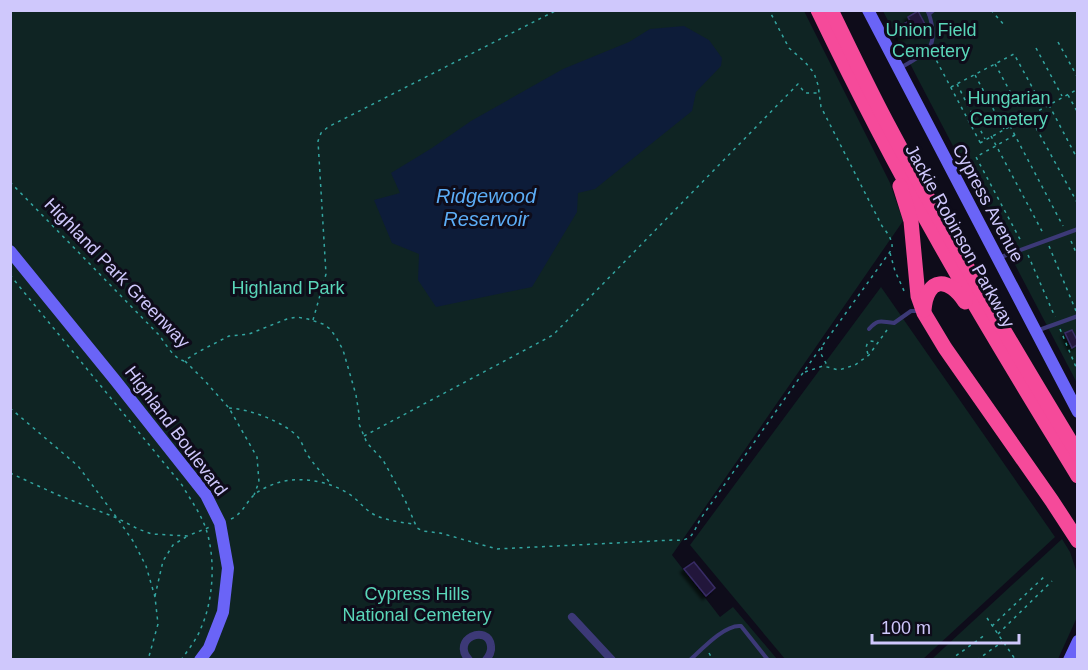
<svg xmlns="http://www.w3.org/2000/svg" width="1088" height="670" viewBox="0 0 1088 670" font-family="Helvetica,sans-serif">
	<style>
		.green { fill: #0f2423 }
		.water { fill: #0d1c39 }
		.building { fill: #20193a; stroke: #382c65; stroke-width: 1.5; filter: url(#shadow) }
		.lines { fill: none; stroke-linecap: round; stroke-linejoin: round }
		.path { stroke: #33a5a0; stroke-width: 1.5; stroke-dasharray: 3 4.5; stroke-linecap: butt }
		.lane { stroke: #3c3977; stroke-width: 4 }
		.street { stroke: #3c3977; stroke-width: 8 }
		.secondary { stroke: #6a64f7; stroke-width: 12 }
		.highway { stroke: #f54a9a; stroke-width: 15 }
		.labels { text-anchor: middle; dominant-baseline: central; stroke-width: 6; stroke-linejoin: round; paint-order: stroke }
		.park-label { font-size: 18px; fill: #5ad6b9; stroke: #0e0c1a }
		.street-label { font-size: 18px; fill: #cfc8fc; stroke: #0e0c1a }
		.water-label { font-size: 20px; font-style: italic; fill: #5cadf6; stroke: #0e0c1a }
	</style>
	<defs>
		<filter id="shadow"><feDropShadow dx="-3.5" dy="3.5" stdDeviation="1.5" flood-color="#0009"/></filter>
	</defs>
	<rect width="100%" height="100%" fill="#0e0c1a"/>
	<g class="green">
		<polygon points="10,11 804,11 890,183 903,221 672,555 720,617 733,607 777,659 11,659"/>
		<polygon points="883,11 1077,11 1077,383 919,81"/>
		<polygon points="881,287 1055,537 922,660 785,659 690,545"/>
		<polygon points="1062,539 1070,552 1077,573 1078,615 1058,659 932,659"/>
	</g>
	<polygon class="water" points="684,26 709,40 722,58 721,66 696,92 692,111 595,189 578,193 577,212 532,287 436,307 418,280 419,254 392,243 374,200 400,193 391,173 432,148 471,121 563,69 629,42 650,29"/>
	<g class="building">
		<polygon points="918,11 928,30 918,35 916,31 905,37 900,36 897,31 899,26 910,21 908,17"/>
		<polygon points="1072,330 1076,338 1077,337 1077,345 1072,348 1065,333"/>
		<polygon points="694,562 715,588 706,596 684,569"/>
	</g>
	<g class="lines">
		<g class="path">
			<polyline points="991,10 1005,26"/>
			<polyline points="1058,42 1078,78"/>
			<polyline points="1036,48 1062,96"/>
			<polyline points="933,54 982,146"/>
			<polyline points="995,64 1024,117"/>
			<polyline points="975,75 1004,129"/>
			<polyline points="957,84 985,139"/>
			<polyline points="951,87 1014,54 1043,107"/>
			<polyline points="1068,95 1078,113"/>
			<polyline points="1049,105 1078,160"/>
			<polyline points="1029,115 1078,204"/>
			<polyline points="1010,126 1063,226"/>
			<polyline points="1015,135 976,157 1022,243"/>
			<polyline points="991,136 1043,233"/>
			<polyline points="980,143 1078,89"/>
			<path d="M10,182L159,335C166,344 173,358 184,361L198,352L229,336L249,334L287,319L297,317L308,319L323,324L330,329L336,337L343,350L356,395L359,414V424L364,436L367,443L383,460L405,500L417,528L423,531L440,533L497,549L674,540C693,542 693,532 701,518L812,360L892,249C893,239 887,233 882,226L821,107L818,85L814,73L805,62L789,48L769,10"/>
			<polyline points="1071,241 1078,257"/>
			<polyline points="1049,246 1076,311"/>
			<polyline points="890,253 895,271 905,293"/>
			<polyline points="1028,255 1055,317"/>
			<path d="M10,275L182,485C190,499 199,511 205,526C216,556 214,599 201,628C197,639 188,650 181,660"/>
			<polyline points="313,320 326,274 318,141 321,133 328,127 557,10"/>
			<polyline points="1060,329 1076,367"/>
			<polyline points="822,347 821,354 828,367"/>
			<path d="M868,354C866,348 865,345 870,341L878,342"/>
			<polyline points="185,361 205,381 229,408 257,457 259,482 254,495"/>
			<polyline points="805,372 823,366 839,370 855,365 869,355 887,330"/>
			<polyline points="10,408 78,466 117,518 133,541 146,566 155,597 158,624 148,660"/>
			<path d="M229,408C250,409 284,422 298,437C302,442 304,449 307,454C314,465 323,474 331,484"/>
			<polyline points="364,436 553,335 798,84 805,93 818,93"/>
			<polyline points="10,473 58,495 117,518 138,529 152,534 187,536 210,527"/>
			<path d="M231,519C242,514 246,503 253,496C260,489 269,486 277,483C301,475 333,482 352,496C361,503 367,512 377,516C385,520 405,523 413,524"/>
			<polyline points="155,596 163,561 173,545 186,537"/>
			<polyline points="987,618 1015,659 1014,660"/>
			<polyline points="992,626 1046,575"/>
			<polyline points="998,634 1052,581"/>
			<polyline points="709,653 713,660"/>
			<polyline points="950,660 985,635"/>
			<polyline points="977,660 1002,642"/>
		</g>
		<g class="lane">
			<polyline points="927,10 929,14 934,10"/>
			<path d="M900,68C927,52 940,49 929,14"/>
			<polyline points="1001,257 1078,229"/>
			<path d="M869,329C879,318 881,322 894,323L911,311H918"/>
			<polyline points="1039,330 1078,316"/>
			<path d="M690,660C702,649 725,624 741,626L768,660"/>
		</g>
		<g class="street">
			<polyline points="572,617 612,660"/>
			<path d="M469,660C450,639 488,623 491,646C492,652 489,656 486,660"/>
		</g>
		<g class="secondary">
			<polyline points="868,10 1078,412"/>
			<polyline points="10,251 115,380 206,495 220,523 228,568 223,612 209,648 200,660"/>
			<polyline points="1069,660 1078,641"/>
		</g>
		<g class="highway">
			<path d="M818,10C855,87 894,163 936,237C981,318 1030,397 1078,476"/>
			<path d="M831,10C849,47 867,85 886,121C946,234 1011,344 1078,454"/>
			<polyline points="900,186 911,221 918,296 924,313 945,348 1052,501 1078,541"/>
			<path d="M924,310C927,276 949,277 965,302"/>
		</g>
	</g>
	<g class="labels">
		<g class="park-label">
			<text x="931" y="30">Union Field<tspan x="931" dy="21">Cemetery</tspan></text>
			<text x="1009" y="98">Hungarian<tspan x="1009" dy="21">Cemetery</tspan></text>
			<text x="288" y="288">Highland Park</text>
			<text x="417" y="594">Cypress Hills<tspan x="417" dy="21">National Cemetery</tspan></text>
		</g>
		<g class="street-label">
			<text transform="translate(988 203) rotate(62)">Cypress Avenue</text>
			<text transform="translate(960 236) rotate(61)">Jackie Robinson Parkway</text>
			<text transform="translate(117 273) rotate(46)">Highland Park Greenway</text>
			<text transform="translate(176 431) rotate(53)">Highland Boulevard</text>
		</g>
		<g class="water-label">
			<text x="486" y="196">Ridgewood<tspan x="486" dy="23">Reservoir</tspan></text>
		</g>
	</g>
	<rect width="1088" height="670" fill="none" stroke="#cfc8fc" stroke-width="24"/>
	<path d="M872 634v9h147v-9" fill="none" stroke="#cfc8fc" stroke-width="3"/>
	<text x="881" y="634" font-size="18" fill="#cfc8fc" stroke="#0e0c1a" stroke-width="4.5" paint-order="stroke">100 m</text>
</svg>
